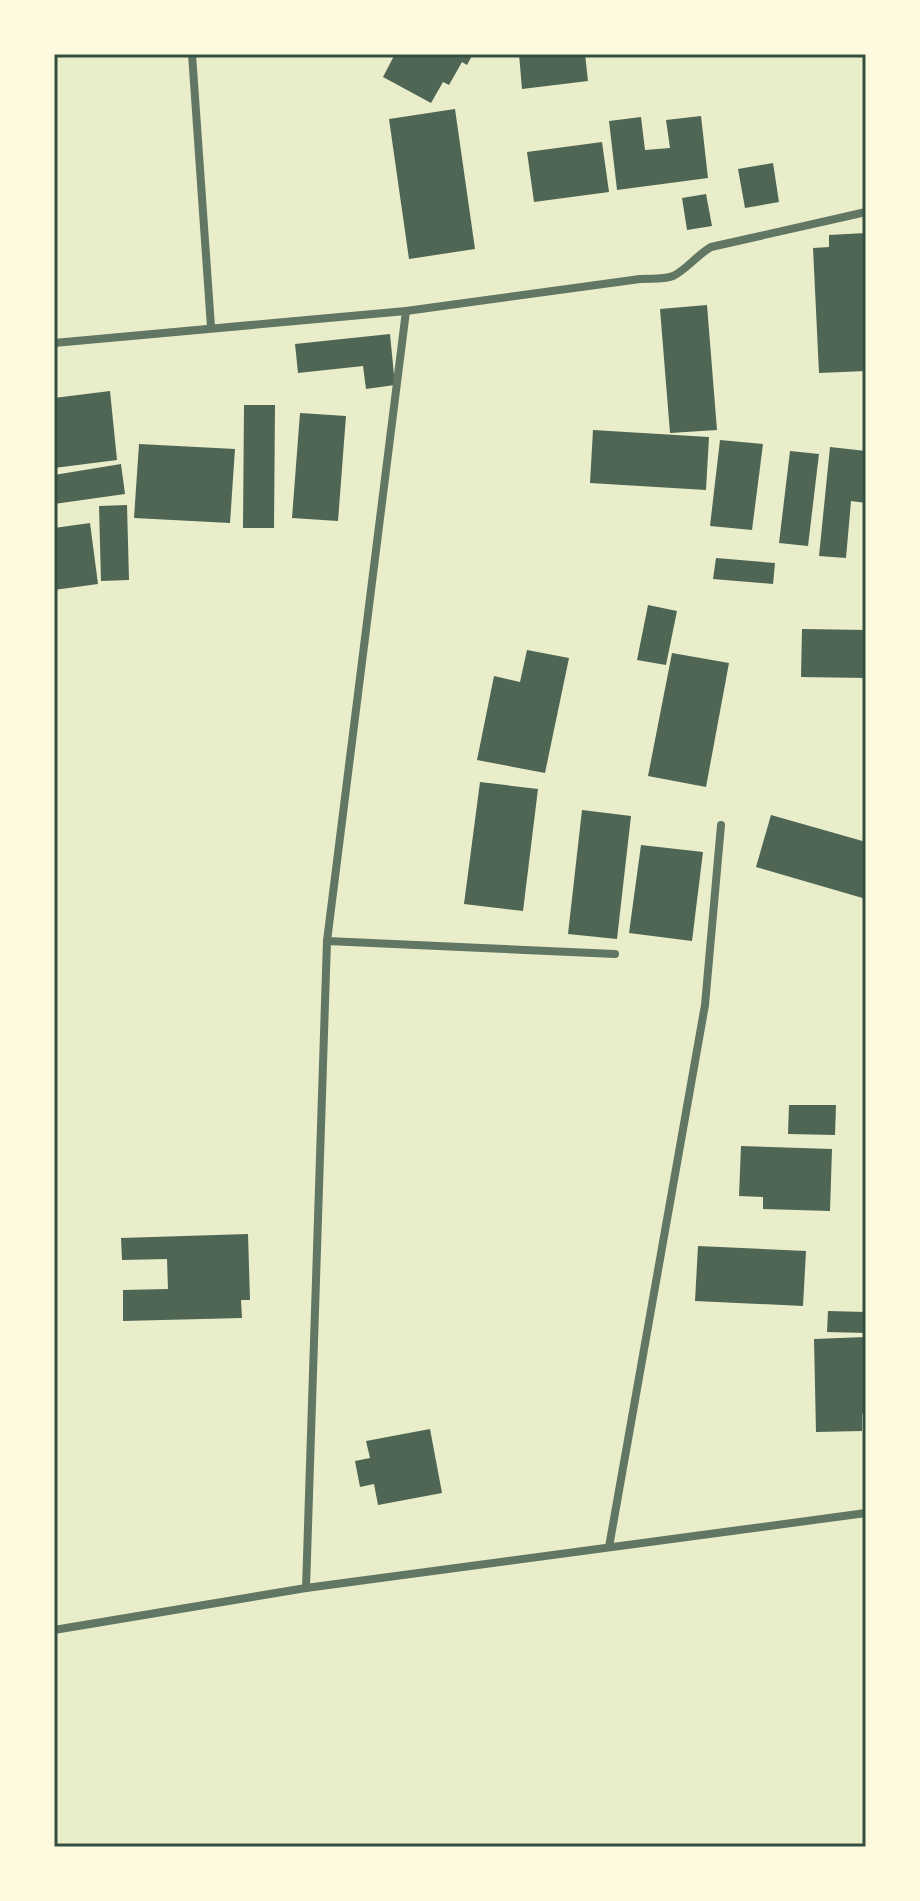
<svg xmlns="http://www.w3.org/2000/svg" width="920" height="1901" viewBox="0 0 920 1901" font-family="Poppins,sans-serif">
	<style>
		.building { fill: #4f6655 }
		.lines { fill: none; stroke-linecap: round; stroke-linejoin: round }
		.minor { stroke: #617663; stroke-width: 8 }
		.neatline { fill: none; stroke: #344e41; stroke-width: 3 }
	</style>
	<rect width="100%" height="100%" fill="#e9edc9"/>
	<g class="building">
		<polygon points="395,54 473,54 467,65 462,62 449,85 443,82 431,103 383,77"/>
		<polygon points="519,54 585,54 588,81 522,89"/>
		<polygon points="455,109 475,249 409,259 389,119"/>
		<polygon points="701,116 708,178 617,190 609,121 641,117 645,150 670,148 666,120"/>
		<polygon points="602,142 609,192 534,202 527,152"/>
		<polygon points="773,163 779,202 745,208 738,169"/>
		<polygon points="706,194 712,226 687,230 682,198"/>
		<polygon points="866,233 866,371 819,373 813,248 829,247 829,235"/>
		<polygon points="707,305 717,430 670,433 660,309"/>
		<polygon points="390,334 395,385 366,389 363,366 298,373 295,344"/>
		<polygon points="110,391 117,460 54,468 54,398"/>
		<polygon points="244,405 275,405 274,528 243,528"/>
		<polygon points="300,413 346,416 338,521 292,518"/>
		<polygon points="593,430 709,437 706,490 590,483"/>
		<polygon points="720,440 763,444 752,530 710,526"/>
		<polygon points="139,444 235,449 230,523 134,518"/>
		<polygon points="830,447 866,451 866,503 851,501 846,558 819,556"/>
		<polygon points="790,451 819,454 808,546 779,543"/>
		<polygon points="121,464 125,494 54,504 54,475"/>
		<polygon points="127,505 129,580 101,581 99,506"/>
		<polygon points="90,523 98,584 54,590 54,528"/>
		<polygon points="716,558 775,563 773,584 713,579"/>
		<polygon points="648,605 677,611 666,665 637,660"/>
		<polygon points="802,629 866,630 866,678 801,677"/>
		<polygon points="527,650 569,658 545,773 477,760 494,676 520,682"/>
		<polygon points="672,653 729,663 706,787 648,776"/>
		<polygon points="480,782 538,789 523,911 464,904"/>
		<polygon points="582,810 631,816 617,939 568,934"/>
		<polygon points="771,815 866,842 866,899 756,867"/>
		<polygon points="641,845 703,852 692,941 629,933"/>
		<polygon points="789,1105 836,1105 835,1135 788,1134"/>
		<polygon points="741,1146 832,1149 830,1211 763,1209 763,1197 739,1196"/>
		<polygon points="248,1234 250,1300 241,1300 242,1318 123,1321 123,1290 168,1289 167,1259 122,1260 121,1238"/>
		<polygon points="698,1246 806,1251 803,1306 695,1301"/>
		<polygon points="828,1311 866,1312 866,1333 827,1332"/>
		<polygon points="866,1337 866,1413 862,1414 862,1431 816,1432 814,1339"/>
		<polygon points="430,1429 442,1493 378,1505 374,1484 360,1487 355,1461 370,1458 366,1441"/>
	</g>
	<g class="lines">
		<g class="minor">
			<polyline points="192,54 211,327"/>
			<path d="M54,343L406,311L640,279C650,278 663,280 673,276C685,271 697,255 711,247L866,212"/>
			<polyline points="327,941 615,954"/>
			<polyline points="609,1547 705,1005 721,825"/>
			<polyline points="306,1588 327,941 406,311"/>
			<polyline points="54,1630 306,1588 866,1513"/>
		</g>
	</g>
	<rect width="920" height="1901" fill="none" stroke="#fefae0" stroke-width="112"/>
	<rect x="56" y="56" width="808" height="1789" class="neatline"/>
</svg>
